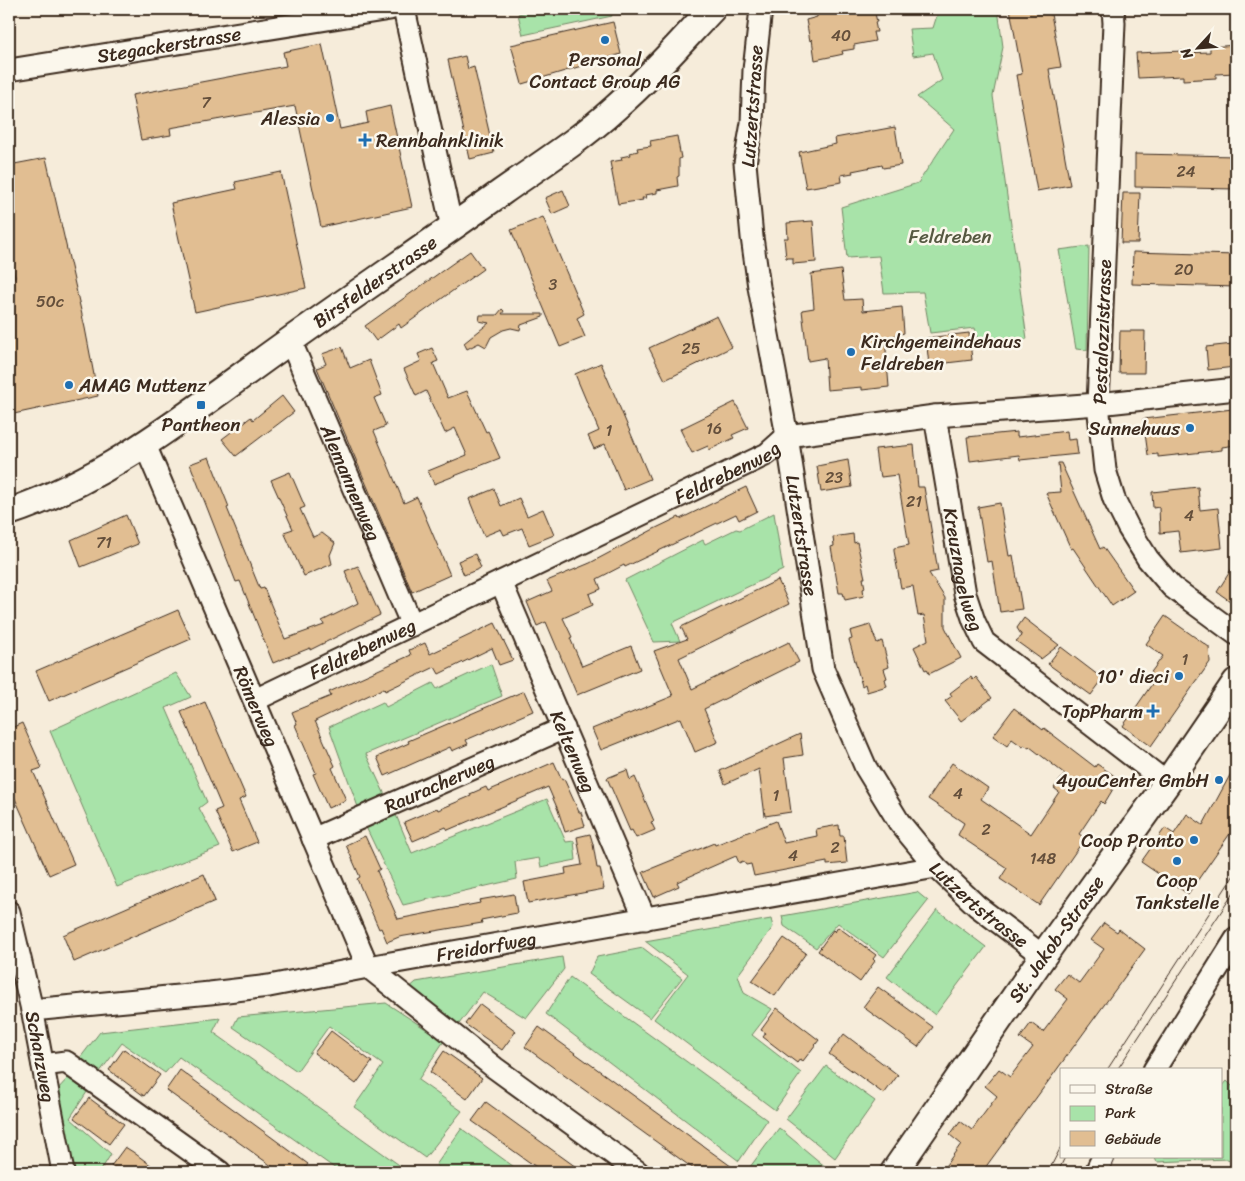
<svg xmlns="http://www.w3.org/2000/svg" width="1245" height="1181" viewBox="0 0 1245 1181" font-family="Sriracha,sans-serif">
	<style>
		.green { fill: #a8e3a9; stroke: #728664 }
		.building { fill: #e1be92; stroke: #3b2a1e }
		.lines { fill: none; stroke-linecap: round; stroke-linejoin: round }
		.minor-casing { stroke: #3b2a1e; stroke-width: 25 }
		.major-casing { stroke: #3b2a1e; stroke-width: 30 }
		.minor { stroke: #fbf7ec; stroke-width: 21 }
		.major { stroke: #fbf7ec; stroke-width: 26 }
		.tram { stroke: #3b2a1e; stroke-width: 1 }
		.poi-dot { fill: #1f6fb2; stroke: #fbf7ec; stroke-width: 2 }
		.labels { text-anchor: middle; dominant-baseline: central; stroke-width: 5; stroke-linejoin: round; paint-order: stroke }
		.number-label { font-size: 16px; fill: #644f3b }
		.street-label { font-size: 19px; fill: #3b2a1e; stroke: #fbf7ec }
		.poi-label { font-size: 19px; fill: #3b2a1e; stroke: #fbf7ec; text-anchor: end }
		.park-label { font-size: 19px; fill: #565841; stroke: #fbf7ec }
	</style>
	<rect width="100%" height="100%" fill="#f6ecda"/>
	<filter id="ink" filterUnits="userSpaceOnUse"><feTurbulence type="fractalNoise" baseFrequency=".02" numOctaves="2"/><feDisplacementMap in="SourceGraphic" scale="10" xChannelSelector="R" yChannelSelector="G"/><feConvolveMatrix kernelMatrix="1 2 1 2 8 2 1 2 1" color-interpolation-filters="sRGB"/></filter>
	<g filter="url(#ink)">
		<g class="green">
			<polygon points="543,9 610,9 612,16 523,35 518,14"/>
			<polygon points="939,9 998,9 1003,47 993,96 1027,339 978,344 975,328 930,333 923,292 884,293 879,256 847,258 841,207 918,183 954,129 917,97 942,80 933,53 913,56 909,29 933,28"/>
			<polygon points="1089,246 1087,350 1076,349 1059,250"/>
			<polygon points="774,513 783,570 672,623 680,641 654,642 625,580 703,540 705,544 736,529 740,530"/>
			<polygon points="491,664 502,696 366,754 386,797 358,807 329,727 383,702 386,707 433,683 437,689"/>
			<polygon points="176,673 191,697 166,708 207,802 199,808 220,847 117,887 50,731"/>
			<polygon points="547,799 566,842 574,841 576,860 541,867 539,858 515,862 517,879 403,905 365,825 396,815 412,853"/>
			<polygon points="917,892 928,901 884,957 838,923 816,948 784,926 782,916"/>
			<polygon points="937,910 986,947 935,1015 887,977"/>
			<polygon points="771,919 773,927 738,975 744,993 772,1009 752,1035 801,1073 775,1110 654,1019 688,974 645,941"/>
			<polygon points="643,948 682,978 650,1018 589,974 597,957"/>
			<polygon points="562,957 564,969 526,1018 483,992 456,1028 407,990 416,982"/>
			<polygon points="570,977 767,1120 739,1161 546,1014"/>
			<polygon points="386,1003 444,1041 418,1080 462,1111 425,1158 354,1107 383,1065 329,1026 297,1071 233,1027 238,1017"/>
			<polygon points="220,1018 213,1032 409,1172 340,1172 179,1057 165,1073 122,1043 99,1073 80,1058 100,1032"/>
			<polygon points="826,1066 875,1101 835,1158 786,1119"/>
			<polygon points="68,1078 87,1092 70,1118 111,1154 100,1172 73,1172 56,1091"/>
			<polygon points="1227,1081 1236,1090 1236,1169 1228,1159 1157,1162 1154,1157 1221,1157 1221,1088"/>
			<polygon points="462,1128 462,1129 521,1172 445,1172 436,1165"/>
			<polygon points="779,1128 827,1168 823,1172 749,1172 747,1171"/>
		</g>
		<g class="building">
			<polygon points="838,9 874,9 877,22 875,22 877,32 873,32 875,41 854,45 854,49 842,51 843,54 839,55 815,60 812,39 810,41 806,20 817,17 817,15"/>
			<polygon points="1010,9 1050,9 1061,67 1049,69 1070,185 1037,191 1016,75 1022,74"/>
			<polygon points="613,22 621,54 522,84 511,45"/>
			<polygon points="322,44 340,129 368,123 366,112 390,106 412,207 321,227 295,106 170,128 171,135 141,140 132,95 286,66 283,52"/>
			<polygon points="1236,45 1236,73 1216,74 1216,78 1183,80 1183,76 1138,78 1136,53 1183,51 1183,53 1210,52 1210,47"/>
			<polygon points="465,56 468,69 474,67 494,153 470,159 448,60"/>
			<polygon points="895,127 901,165 883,168 882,165 852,171 853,173 841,175 842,182 806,188 799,152 836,144 835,138"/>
			<polygon points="677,136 681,158 679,159 679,176 677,177 678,186 657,190 657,193 645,195 646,198 642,198 643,200 618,204 610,162 622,160 621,157 631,155 630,153 638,151 637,148 651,146 650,141"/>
			<polygon points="1135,154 1236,156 1236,189 1135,187"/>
			<polygon points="46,158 85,328 98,396 9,415 9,278 15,277 9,246 9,165"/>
			<polygon points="281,172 306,288 195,312 171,203 237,189 235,182"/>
			<polygon points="563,190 570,206 552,214 545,198"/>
			<polygon points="1123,193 1140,193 1138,243 1121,243"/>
			<polygon points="543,217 584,314 577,318 585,337 560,347 511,230"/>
			<polygon points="813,221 816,262 793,264 793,258 786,258 784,238 788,238 787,223"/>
			<polygon points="470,251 483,269 401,328 399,324 376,341 365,326"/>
			<polygon points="1133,252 1236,255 1236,287 1132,284"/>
			<polygon points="841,270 845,300 862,299 863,311 902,307 904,333 885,338 889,387 862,390 862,387 827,390 825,358 808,361 802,310 814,308 811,274"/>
			<polygon points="502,309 504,311 502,314 543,314 543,317 521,325 520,330 511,328 503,330 491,337 486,347 479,343 467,349 464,343 489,323 479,321 480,315 497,315"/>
			<polygon points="717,316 732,347 665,380 649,348"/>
			<polygon points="1120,331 1145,331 1144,373 1119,373"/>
			<polygon points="969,333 972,360 929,365 926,338"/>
			<polygon points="1233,344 1235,367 1208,370 1206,347"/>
			<polygon points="342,347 350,368 369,360 382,395 374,398 386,426 374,431 404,503 417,497 450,575 412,592 317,368 326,364 322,354"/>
			<polygon points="432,348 438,361 433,363 448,398 467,391 486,432 488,431 500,458 434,484 428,471 467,455 455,428 445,433 426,391 416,396 404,369 421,361 418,354"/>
			<polygon points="601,363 650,479 624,490 605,444 594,449 588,436 599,431 575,374"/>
			<polygon points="282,396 294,412 236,456 222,439 251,417 253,420"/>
			<polygon points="735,402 748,428 732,435 734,438 709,450 708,446 692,453 680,429"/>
			<polygon points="1233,409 1236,445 1222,447 1222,450 1158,457 1158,454 1148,455 1143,419"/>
			<polygon points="1067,431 1068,440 1076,439 1078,454 1020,460 1019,455 970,461 967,437 1017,432 1017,437"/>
			<polygon points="914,445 918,487 924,487 938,571 929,573 945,598 945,627 961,658 929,674 927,669 925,670 914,647 928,640 924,615 918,616 913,586 901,588 894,551 894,548 909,545 897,475 881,477 880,472 878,472 875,449"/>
			<polygon points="209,457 229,507 227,508 260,589 264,588 285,639 324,625 322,621 358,603 345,571 358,566 380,615 310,650 310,648 273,663 240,581 236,582 190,464"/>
			<polygon points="848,460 852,487 821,492 817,466"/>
			<polygon points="1058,463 1061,463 1100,549 1103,547 1134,591 1112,606 1073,548 1071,549 1046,493 1061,492"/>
			<polygon points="290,472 305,507 300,509 313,537 322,533 335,543 330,555 332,564 304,576 284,532 293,529 271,480"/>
			<polygon points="746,487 757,511 739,520 736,514 625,567 624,565 597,579 601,589 589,594 593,605 563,618 572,637 570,638 582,666 631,646 640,669 577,695 546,622 537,626 527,602 552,591 547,581 590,563 654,529 679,517 680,519"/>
			<polygon points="1198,487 1200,510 1218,508 1222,548 1181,553 1178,531 1160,533 1159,507 1153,508 1152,492"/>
			<polygon points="494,489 501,506 519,498 527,516 543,509 554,535 529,545 522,528 504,535 501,529 484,536 469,499"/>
			<polygon points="1000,503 1009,556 1013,555 1022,609 1000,612 992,561 987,562 978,507"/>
			<polygon points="126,515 138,544 81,567 71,540"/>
			<polygon points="853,534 854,543 857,542 865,578 863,578 865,588 863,589 864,596 845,600 843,593 839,593 831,547 834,546 833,537"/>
			<polygon points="475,554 481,568 464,575 458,561"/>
			<polygon points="1236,562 1236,605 1217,592"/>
			<polygon points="778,580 789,604 679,658 692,689 789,642 799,662 704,709 718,742 695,752 681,718 601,750 592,729 673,696 654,651 687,639 681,627"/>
			<polygon points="178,610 191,639 49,701 36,671"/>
			<polygon points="1165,616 1209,647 1210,662 1151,746 1123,726 1152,684 1146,679 1163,656 1146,644"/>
			<polygon points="1024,618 1059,645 1041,659 1016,641 1022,636 1017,628"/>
			<polygon points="495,623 513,660 499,665 492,648 439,674 435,667 385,691 384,688 315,721 335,766 332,768 346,800 328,808 313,774 316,773 295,725 297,724 292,712 331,696 329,692 411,655 409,650 425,643 430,654"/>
			<polygon points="870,625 877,643 882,641 889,667 884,669 887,678 885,679 887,686 867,692 865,684 862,686 849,640 852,639 850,631"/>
			<polygon points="1061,647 1103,679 1091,695 1048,664"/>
			<polygon points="971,677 973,680 976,677 992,698 961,721 945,701 952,696 950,693"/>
			<polygon points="524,691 533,711 466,740 468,744 452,751 450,747 385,776 377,757 409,743 408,741"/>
			<polygon points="205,702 246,797 239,800 257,842 233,852 215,811 222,808 181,712"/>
			<polygon points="1014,708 1043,730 1044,728 1095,767 1097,764 1119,779 1104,804 1101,801 1079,834 1085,838 1039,905 1000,879 1007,868 958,835 964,823 928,799 952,763 988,788 981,799 1031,834 1059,792 1054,788 1065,774 1030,747 1029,748 1024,745 1023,747 1012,739 1007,746 993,736"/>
			<polygon points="22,723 42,768 33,771 74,864 49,875 9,785 9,780 14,778 9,766 9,729"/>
			<polygon points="800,734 803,755 784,758 791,812 765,816 759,769 725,784 720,771"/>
			<polygon points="554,762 562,780 564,779 579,812 581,812 585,826 565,832 558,810 548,787 448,830 446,827 413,841 404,822 437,808 438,810 471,796 470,794 486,787 488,791"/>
			<polygon points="1236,764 1236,825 1188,894 1141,862 1165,828 1174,834 1187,814 1203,825"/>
			<polygon points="627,770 630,780 635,777 654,821 651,822 655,830 636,838 632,830 630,831 607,778"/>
			<polygon points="776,821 784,843 817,836 816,829 839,825 840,836 844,836 847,863 827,865 827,862 754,876 751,864 746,865 743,861 739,863 736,856 677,882 679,886 654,897 643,872 714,843 715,845"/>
			<polygon points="590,834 593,844 597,868 600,868 604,889 528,903 524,882 566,874 565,868 582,865 577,837"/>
			<polygon points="365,836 380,869 377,871 398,919 480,903 479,900 514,894 517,913 481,920 482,923 399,937 387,942 381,928 379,929 357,879 360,877 346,845"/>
			<polygon points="204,874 215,901 74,962 63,935"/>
			<polygon points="1104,923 1117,932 1119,929 1145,949 982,1172 941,1172 961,1144 950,1135 960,1121 972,1130 997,1096 985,1086 999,1069 1010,1077 1033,1047 1020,1038 1031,1023 1043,1032 1068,999 1055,989 1067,974 1079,983 1104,949 1091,940"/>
			<polygon points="838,927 876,955 873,959 875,961 860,982 818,951 833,930 835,932"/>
			<polygon points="784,938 806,953 775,996 752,981"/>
			<polygon points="878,987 933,1027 918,1047 863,1007"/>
			<polygon points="480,1004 516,1031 502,1050 465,1024"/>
			<polygon points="777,1008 819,1040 803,1061 800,1059 797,1063 763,1037 766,1033 761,1030"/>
			<polygon points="539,1027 739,1172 698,1172 532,1052 525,1047"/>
			<polygon points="331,1031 372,1062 356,1084 314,1053"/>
			<polygon points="844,1034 898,1075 884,1094 829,1054"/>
			<polygon points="124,1049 160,1075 144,1096 109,1070"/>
			<polygon points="444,1051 482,1078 467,1099 430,1072"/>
			<polygon points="180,1070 308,1164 302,1172 280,1172 166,1090"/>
			<polygon points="89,1098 124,1124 109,1144 74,1118"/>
			<polygon points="486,1102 519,1126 583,1172 543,1172 472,1121"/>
			<polygon points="125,1147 133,1152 160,1172 119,1172 111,1166"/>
		</g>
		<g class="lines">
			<defs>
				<g id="minor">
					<polyline points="404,9 452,228"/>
					<path id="s1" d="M761,9L754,70L752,123L745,163L752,237L759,287L787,436L823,669L866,768L899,822L936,867L977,906L1043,956"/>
					<polyline points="1113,9 1114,23 1098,404 1105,470 1114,499 1128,527 1148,559 1172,587 1236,634"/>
					<path id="s2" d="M9,70L390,9"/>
					<path id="s3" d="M290,340L412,625"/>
					<path id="s4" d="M935,416L965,594L974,621L984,642L1167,783"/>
					<path id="s5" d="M145,445L368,967L495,1068L638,1172"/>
					<path id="s6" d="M501,582L645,919"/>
					<path id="s7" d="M255,700L767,454L787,436L935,416L1098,404L1236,389"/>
					<path id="s8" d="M313,839L564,728"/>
					<path id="s9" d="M9,912L33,1014L63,1172"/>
					<path id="s10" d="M32,1010L210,993L269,986L368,967L936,867"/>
					<polyline points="43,1065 66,1062 220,1172"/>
					<polyline points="1154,1070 1236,939"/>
					<polyline points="1096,1172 1103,1157"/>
				</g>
				<g id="major">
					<path id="s11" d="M9,512C115,477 200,404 291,340C361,290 432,242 502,192C540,165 580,140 614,109C650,78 680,43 712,9"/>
					<path id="s12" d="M894,1172L1043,956L1167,783L1236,682"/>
				</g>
			</defs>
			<use href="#minor" class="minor-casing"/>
			<use href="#major" class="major-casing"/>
			<use href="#minor" class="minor"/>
			<use href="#major" class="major"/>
			<g class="tram">
				<polyline points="1107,1070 1236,872"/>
				<polyline points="1117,1070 1236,889"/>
				<polyline points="1048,1172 1061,1147"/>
				<polyline points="1058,1172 1065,1157"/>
			</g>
		</g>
	</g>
	<g class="poi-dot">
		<circle cx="605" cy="40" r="5"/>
		<circle cx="330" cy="118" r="5"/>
		<path d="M362.5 132.5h5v5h5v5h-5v5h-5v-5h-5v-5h5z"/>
		<circle cx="851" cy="352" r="5"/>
		<circle cx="69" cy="385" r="5"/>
		<rect x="196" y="400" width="10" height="10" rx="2.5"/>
		<circle cx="1190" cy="428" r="5"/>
		<circle cx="1179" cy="676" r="5"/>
		<path d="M1150.5 703.5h5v5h5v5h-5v5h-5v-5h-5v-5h5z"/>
		<circle cx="1219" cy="780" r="5"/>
		<circle cx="1194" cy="840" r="5"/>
		<circle cx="1177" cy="861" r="5"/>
	</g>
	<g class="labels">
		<g class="number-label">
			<text x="841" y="35">40</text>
			<text x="206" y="102">7</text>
			<text x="1186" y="171">24</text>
			<text x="1184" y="269">20</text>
			<text x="553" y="284">3</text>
			<text x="50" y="301">50c</text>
			<text x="691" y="348">25</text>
			<text x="714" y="428">16</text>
			<text x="609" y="430">1</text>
			<text x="834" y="477">23</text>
			<text x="914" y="501">21</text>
			<text x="1189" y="515">4</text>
			<text x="104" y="542">71</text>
			<text x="1185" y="659">1</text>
			<text x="958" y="793">4</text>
			<text x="776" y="795">1</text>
			<text x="986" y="829">2</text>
			<text x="835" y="847">2</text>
			<text x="793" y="855">4</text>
			<text x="1043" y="858">148</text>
		</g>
		<g class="street-label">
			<text stroke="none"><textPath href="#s2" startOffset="162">Stegackerstrasse</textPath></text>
			<text transform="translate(752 106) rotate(-86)">Lutzertstrasse</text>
			<text stroke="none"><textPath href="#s11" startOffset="434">Birsfelderstrasse</textPath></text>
			<text transform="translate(1102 332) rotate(-88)">Pestalozzistrasse</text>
			<text stroke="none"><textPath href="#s7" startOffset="524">Feldrebenweg</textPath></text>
			<text stroke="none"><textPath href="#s3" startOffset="155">Alemannenweg</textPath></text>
			<text stroke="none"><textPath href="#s1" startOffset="532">Lutzertstrasse</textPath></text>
			<text stroke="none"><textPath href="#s4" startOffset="156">Kreuznagelweg</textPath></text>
			<text stroke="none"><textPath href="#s7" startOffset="119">Feldrebenweg</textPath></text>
			<text stroke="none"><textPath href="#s5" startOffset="284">Römerweg</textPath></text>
			<text stroke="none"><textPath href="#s6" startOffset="184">Keltenweg</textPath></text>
			<text stroke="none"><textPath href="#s8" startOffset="138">Rauracherweg</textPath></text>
			<text stroke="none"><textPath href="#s1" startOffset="954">Lutzertstrasse</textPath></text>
			<text stroke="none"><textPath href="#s12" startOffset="284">St. Jakob-Strasse</textPath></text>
			<text stroke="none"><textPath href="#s10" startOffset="459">Freidorfweg</textPath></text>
			<text stroke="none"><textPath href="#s9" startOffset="148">Schanzweg</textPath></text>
		</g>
		<g class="poi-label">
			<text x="605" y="59" text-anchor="middle">Personal<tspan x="605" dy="22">Contact Group AG</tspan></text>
			<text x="320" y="118">Alessia</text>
			<text x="376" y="140" text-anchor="start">Rennbahnklinik</text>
			<text x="861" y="341" text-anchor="start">Kirchgemeindehaus<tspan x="861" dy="22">Feldreben</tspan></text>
			<text x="79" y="385" text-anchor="start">AMAG Muttenz</text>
			<text x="201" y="424" text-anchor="middle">Pantheon</text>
			<text x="1180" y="428">Sunnehuus</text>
			<text x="1169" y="676">10' dieci</text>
			<text x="1143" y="711">TopPharm</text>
			<text x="1209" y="780">4youCenter GmbH</text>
			<text x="1184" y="840">Coop Pronto</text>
			<text x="1177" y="880" text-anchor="middle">Coop<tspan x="1177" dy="22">Tankstelle</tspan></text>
		</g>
		<g class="park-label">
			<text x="950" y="236">Feldreben</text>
		</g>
	</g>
	<rect width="1245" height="1181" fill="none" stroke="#fbf7ec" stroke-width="30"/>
	<rect x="15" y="15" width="1215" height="1151" fill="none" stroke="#3b2a1e" stroke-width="2" filter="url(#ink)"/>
	<rect x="1060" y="1068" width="162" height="90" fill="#fbf7ec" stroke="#aea59a"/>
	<rect x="1070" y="1085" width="25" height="8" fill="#fbf7ec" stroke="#aea59a"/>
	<text x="1105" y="1094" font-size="15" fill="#3b2a1e">Straße</text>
	<rect x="1070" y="1106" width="25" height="15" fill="#a8e3a9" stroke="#aea59a"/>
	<text x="1105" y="1118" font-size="15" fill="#3b2a1e">Park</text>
	<rect x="1070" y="1131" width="25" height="15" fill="#e1be92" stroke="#aea59a"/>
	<text x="1105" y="1144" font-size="15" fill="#3b2a1e">Gebäude</text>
	<g transform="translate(1198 48) rotate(244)" stroke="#fbf7ec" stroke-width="4" paint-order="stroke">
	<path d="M0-4L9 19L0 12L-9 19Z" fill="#3b2a1e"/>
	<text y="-8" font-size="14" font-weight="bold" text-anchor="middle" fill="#3b2a1e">N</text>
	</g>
</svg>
